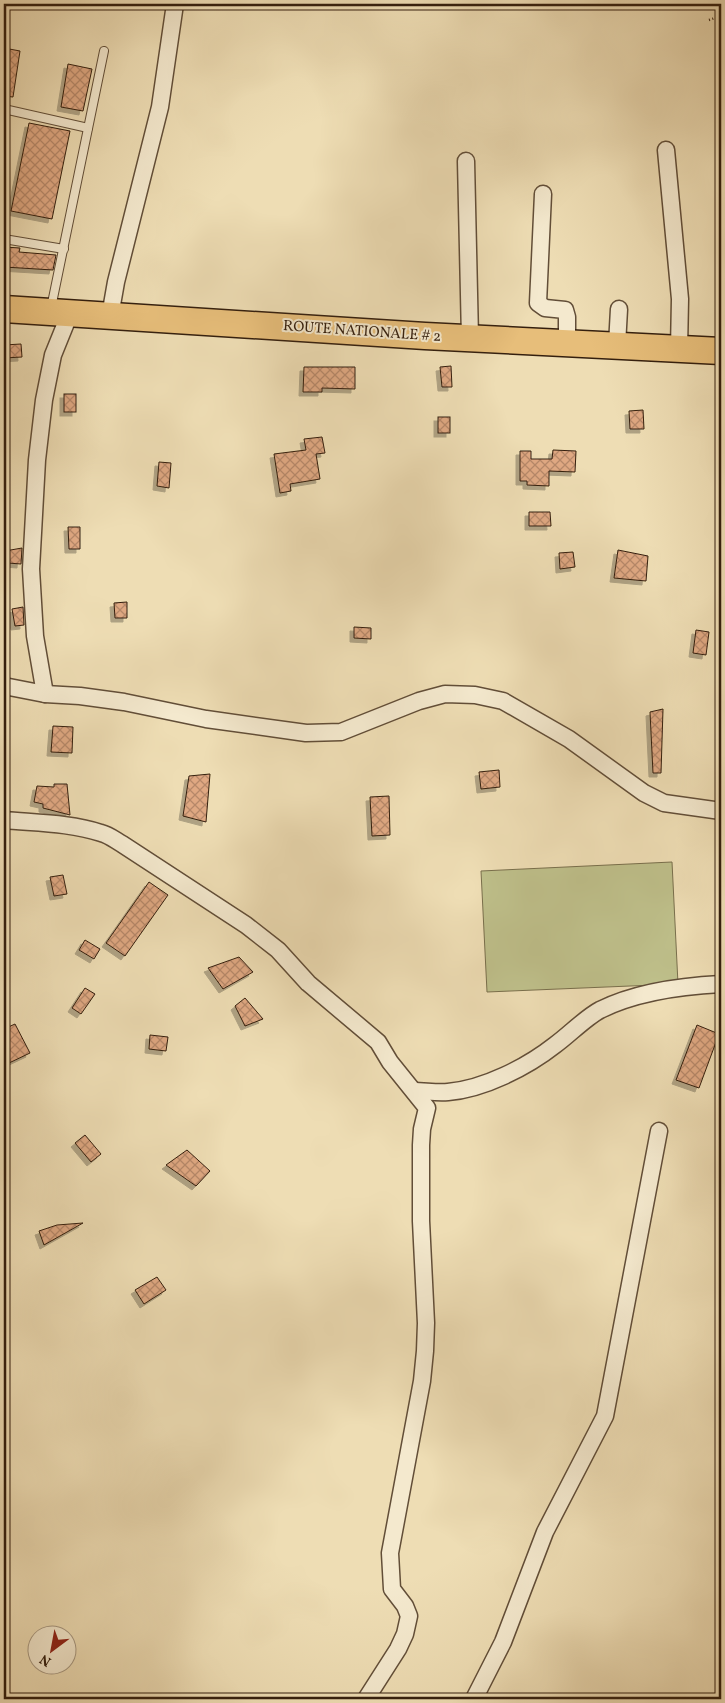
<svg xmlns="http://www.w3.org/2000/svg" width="725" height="1703" viewBox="0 0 725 1703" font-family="Vollkorn,serif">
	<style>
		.green { fill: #bebf8a; stroke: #796f4c }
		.building { fill: url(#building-cross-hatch); stroke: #341f0e; filter: url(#shadow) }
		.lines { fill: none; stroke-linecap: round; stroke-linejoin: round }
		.lane-casing { stroke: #624e38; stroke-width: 10 }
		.street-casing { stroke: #624e38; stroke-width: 19 }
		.primary-casing { stroke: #341f0e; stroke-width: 29 }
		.path { stroke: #341f0e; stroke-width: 2.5; stroke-dasharray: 1 2.5; stroke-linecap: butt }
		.lane { stroke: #f4e9ce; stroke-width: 8 }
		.street { stroke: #f4e9ce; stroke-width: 16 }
		.primary { stroke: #e7be7a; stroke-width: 26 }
		.labels { text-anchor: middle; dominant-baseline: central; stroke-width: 4; stroke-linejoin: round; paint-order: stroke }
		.street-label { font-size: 15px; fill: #341f0e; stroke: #f4e9ce }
	</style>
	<defs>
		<pattern id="building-cross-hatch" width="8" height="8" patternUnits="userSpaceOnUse" patternTransform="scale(1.25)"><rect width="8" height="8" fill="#dfa882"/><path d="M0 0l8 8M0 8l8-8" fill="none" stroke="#b68869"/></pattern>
		<filter id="shadow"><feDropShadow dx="-4" dy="4" stdDeviation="0" flood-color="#0004"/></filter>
	</defs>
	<rect width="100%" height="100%" fill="#eeddb4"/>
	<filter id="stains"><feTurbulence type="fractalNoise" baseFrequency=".004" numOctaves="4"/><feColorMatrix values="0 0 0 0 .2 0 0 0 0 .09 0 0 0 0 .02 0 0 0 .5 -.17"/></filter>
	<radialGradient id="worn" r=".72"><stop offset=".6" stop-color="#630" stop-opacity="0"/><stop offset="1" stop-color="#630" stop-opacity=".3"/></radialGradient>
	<polygon class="green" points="672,862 678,984 487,992 481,871"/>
	<g class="building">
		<polygon points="4,48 20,51 13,97 4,96"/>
		<polygon points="68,64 92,69 83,111 61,107"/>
		<polygon points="29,123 70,131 52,219 11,211"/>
		<polygon points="4,247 20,248 19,252 56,255 53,270 4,267"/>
		<polygon points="21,344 22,357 4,358 4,345"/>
		<polygon points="451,366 452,387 442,387 440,367"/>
		<polygon points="304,367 355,367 355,389 322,388 322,392 303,392"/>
		<rect x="64" y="394" width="12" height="18"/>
		<polygon points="643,410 644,429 630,429 629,411"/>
		<rect x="438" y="417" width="12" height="16"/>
		<polygon points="322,437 325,453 316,454 320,479 290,484 291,491 280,493 274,454 306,450 304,439"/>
		<polygon points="553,450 576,451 575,472 549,471 549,486 527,485 527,481 520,481 520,451 531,451 531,459 552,459"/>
		<polygon points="159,462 171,463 169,488 157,486"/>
		<polygon points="529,512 550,512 551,526 529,526"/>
		<polygon points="68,527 80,527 80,549 69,549"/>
		<polygon points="22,548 21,564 8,563 5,551"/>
		<polygon points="618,550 648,556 646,581 614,578"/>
		<polygon points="573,552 575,567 560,569 559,553"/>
		<polygon points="127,602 127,618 115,618 114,603"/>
		<polygon points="23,607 24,625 15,626 12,609"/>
		<polygon points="354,627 371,628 371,639 354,638"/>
		<polygon points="696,630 709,632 706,655 693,653"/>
		<polygon points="663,709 661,773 653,773 650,712"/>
		<polygon points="53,726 73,727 72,753 51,752"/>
		<polygon points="499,770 500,787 481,789 479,772"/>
		<polygon points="210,774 206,822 183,816 189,776"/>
		<polygon points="54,784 67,784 70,815 43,808 43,804 34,802 37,786 54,787"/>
		<polygon points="389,796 390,835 372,836 370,797"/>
		<polygon points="63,875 67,894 54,896 50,877"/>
		<polygon points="149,882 168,895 125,956 106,943"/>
		<polygon points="85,940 100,949 94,959 79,950"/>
		<polygon points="239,957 253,972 223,989 208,968"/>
		<polygon points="85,988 95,994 81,1014 72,1008"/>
		<polygon points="245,998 263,1019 245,1026 235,1006"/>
		<polygon points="15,1024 30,1053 9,1063 4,1053 4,1029"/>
		<polygon points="697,1025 719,1034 699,1088 676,1080"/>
		<polygon points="150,1035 168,1037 166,1051 149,1049"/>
		<polygon points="85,1135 101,1154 91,1162 75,1143"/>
		<polygon points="187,1150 210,1171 196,1186 166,1165"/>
		<polygon points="83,1223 44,1245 39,1231 57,1225"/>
		<polygon points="157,1277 166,1290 144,1304 135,1290"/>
	</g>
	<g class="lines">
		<defs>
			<g id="lane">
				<polyline points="4,109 88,128"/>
				<polyline points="4,239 64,249"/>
				<polyline points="51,308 104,51"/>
			</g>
			<g id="street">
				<polyline points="666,150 680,299 679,349"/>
				<polyline points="466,161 470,338"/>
				<polyline points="543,194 538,303 545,308 565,310 567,317 567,342"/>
				<polyline points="110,316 116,282 160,107 175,4"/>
				<polyline points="617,345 619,309"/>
				<polyline points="4,686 45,694 80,696 124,702 206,719 306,733 341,732 419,701 445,694 475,695 503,701 569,739 644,793 664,803 721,811"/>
				<polyline points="45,694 35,636 31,569 37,460 44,400 53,355 70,313"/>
				<path d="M4,820C36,823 71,823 101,833C109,835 115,840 122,844L246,925L278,950L308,983L378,1042L390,1062L427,1108L422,1129L421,1145V1221L426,1323L425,1351L422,1381L390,1553L392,1589L405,1606L409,1616L405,1634L398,1649L366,1699"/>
				<path d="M414,1091C425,1091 437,1093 448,1092C484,1089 527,1067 555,1045C569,1035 585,1018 600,1010C636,992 681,986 721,984"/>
				<polyline points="474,1699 503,1642 545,1532 605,1416 659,1131"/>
			</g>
			<polyline id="primary" points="4,309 425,336 721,351"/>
		</defs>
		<use href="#lane" class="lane-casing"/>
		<use href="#street" class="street-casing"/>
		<use href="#primary" class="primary-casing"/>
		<polyline class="path" points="709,20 721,16"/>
		<use href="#lane" class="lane"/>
		<use href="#street" class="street"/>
		<use href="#primary" class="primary"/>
	</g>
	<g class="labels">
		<g class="street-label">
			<text transform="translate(362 332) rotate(4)">ROUTE NATIONALE # 2</text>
		</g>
	</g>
	<rect width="725" height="1703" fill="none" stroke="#eeddb4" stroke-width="20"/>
	<rect x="5" y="5" width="715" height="1693" fill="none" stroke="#341f0e" stroke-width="2.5"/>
	<rect x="10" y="10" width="705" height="1683" fill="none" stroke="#341f0e"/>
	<g transform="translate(52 1650) rotate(212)"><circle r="24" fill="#f4e9ce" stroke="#a79881"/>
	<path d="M0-4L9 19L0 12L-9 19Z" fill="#8f2418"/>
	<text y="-8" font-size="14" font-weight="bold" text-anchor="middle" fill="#341f0e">N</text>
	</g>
	<rect width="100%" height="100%" filter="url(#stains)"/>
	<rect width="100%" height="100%" fill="url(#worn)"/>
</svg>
